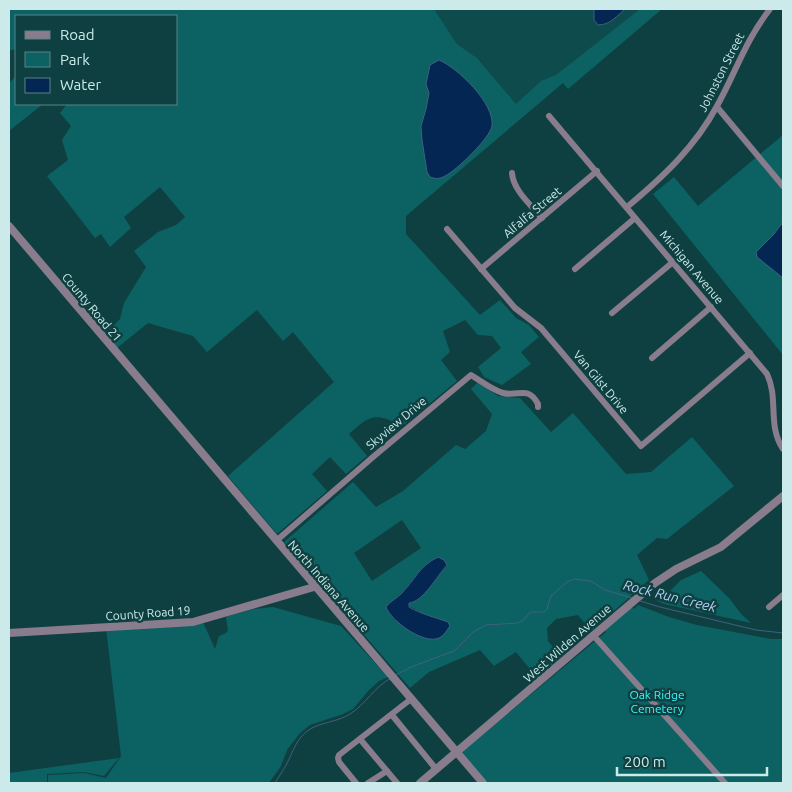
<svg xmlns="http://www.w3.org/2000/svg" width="792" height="792" viewBox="0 0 792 792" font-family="Ubuntu,sans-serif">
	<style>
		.built { fill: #0d4b4c }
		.green { fill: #0c6163; fill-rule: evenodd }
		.water { fill: #032653; stroke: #3f6180 }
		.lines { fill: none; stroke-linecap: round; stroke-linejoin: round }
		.stream { stroke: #3f6180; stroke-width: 1 }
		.minor { stroke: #887c8d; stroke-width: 6 }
		.tertiary { stroke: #887c8d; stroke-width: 8 }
		.labels { text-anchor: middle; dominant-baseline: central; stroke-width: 5; stroke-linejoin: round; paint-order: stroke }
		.street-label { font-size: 12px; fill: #cceaea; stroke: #0f4041 }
		.park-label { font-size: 12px; fill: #37f9fd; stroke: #0f4041 }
		.water-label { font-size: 14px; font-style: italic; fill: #b5cff3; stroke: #0f4041 }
	</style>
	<rect width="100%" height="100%" fill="#0f4041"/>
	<polygon class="built" points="434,9 650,9 525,115 477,58 457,44"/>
	<g class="green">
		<path d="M9,9H434L457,44L477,58L516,104L541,81L556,75L640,9H662L568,89L563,83L406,216V234L480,315L500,300L516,318L529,325L539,337L521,352L531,364L502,385L484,377L478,367L501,348L492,336L478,335L465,320L443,331L450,352L441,360L457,381L400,428C396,423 393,422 387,419C369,413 362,423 349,434L367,456L346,474L330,457L312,474L327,491L277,534L228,476L334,382L293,332L283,341L257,310L207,352L193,336L148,323L117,348L105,334L120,319L124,303L146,267L134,251L158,232L176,225L185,217L160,187L124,217L131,228L110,247L101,234L95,238L47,176L68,160L62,140L71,126L60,113L67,104H176V16H16V49L9,51ZM430,65L427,172L421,126L426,109L429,93L426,84Z"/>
		<polygon points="16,76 16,104 43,104 9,131 9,83"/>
		<polygon points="783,135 783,355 653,194 674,177 698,206"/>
		<path d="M478,382L498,396L520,398L551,432L573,413L626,474L651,472L692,437L734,486L667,539L657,538L637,555L649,580L591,631L578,615L556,619L547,628L548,641L561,657L537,678L516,652L494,666L480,650L429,672L410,688L284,542L353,482L376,507L403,491L456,445L465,449L486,431L492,414L471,389ZM402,520L421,548L372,581L354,553ZM438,557L447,566C437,576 422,602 409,603V606L434,619L442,620H394L389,603C411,589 414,569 438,557Z"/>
		<polygon points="701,571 730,599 741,614 751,623 664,604 657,601 669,592 681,580"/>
		<polygon points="638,605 669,617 697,625 771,639 783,639 783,783 486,783 462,755 463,751 606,632 604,630 632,607 634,609"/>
		<polygon points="273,607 341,626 388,677 379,681 368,691 353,709 343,714 310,725 300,733 287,750 281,766 269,783 48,783 48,775 84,773 106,778 121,756 106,628 202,620 215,649 219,636 226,633 228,630 226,618 228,616 254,609"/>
		<polygon points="119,758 104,776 84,772 47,774 47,783 9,783 9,773"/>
	</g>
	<g class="water">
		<path d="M594,9H625C617,16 610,25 598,25L594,20Z"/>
		<path d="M439,60C458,68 495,104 492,126C490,138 456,171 445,176C440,179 435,179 430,177L427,172L422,140L421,126L426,109L429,93L426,84L430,65Z"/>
		<polygon points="783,222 783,278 757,257 756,252 774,234"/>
		<path d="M438,557L444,560L447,565C437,576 423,602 409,603V607C421,614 434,617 448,622L450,626C447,630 444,636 439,638C424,645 391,621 386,607C390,601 396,599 401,594C416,579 418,567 438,557Z"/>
	</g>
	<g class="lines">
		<g class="stream">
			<polyline points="640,601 660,607 756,630 783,633"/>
			<polyline points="396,675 411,667 454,651 473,632 486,625 518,623 524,620 530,612 544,612 547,609 551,596 567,582 574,579 591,581 605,590 632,598"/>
			<path d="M275,783C278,778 282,772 285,767C294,751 296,736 314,727C325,722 339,721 350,714C366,704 374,687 391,678"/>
		</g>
		<g class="minor">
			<polyline points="717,107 783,186"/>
			<path d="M549,116L767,374C779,399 767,425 783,449"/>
			<path d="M512,173C513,190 531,205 542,218"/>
			<path d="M627,207C663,177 695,147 717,106C736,72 745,41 770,9"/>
			<polyline points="447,229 515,308 541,328 641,446 750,353"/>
			<polyline points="481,269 597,171"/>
			<polyline points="575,269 635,218"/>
			<polyline points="612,313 673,262"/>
			<polyline points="652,358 711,307"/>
			<path d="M276,541L373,457L471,375C481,381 492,390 503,393C519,397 528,385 538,404V407"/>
			<polyline points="769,607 783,595"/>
			<polyline points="593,635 725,783"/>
			<polyline points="392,715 436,769"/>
			<polyline points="360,739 397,783"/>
			<polyline points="356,783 339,762 338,758 339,755 411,699"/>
			<polyline points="368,783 387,771"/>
		</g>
		<g class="tertiary">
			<polyline points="9,226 483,783"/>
			<polyline points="9,633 193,622 314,587"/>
			<polyline points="420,783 655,583 676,569 721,547 783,496"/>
		</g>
	</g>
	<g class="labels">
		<g class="street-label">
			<text transform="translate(721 72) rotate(-63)">Johnston Street</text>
			<text transform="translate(532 212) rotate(-40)">Alfalfa Street</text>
			<text transform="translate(692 267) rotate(50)">Michigan Avenue</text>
			<text transform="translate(92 307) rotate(50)">County Road 21</text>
			<text transform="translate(601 382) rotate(50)">Van Gilst Drive</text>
			<text transform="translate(396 423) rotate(-40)">Skyview Drive</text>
			<text transform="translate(329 586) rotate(49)">North Indiana Avenue</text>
			<text transform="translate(148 613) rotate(-4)">County Road 19</text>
			<text transform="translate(567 643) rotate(-41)">West Wilden Avenue</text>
		</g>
		<g class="park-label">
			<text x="657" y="694">Oak Ridge<tspan x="657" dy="14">Cemetery</tspan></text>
		</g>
		<g class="water-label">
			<text transform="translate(670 596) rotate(14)">Rock Run Creek</text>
		</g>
	</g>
	<rect width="792" height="792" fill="none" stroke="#cceaea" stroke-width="20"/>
	<rect x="15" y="15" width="162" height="90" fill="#0f4041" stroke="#5b8485"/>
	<rect x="25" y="31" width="25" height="8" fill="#887c8d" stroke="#5b8485"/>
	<text x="60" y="40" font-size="15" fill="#cceaea">Road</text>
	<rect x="25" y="52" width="25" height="15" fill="#0c6163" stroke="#5b8485"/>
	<text x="60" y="65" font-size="15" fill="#cceaea">Park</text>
	<rect x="25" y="78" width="25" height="15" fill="#032653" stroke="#5b8485"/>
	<text x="60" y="90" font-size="15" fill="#cceaea">Water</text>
	<path d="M617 767v8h150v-8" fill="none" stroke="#cceaea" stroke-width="2.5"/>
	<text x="624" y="767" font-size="15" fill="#cceaea" stroke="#0f4041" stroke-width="4" paint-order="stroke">200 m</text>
</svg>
